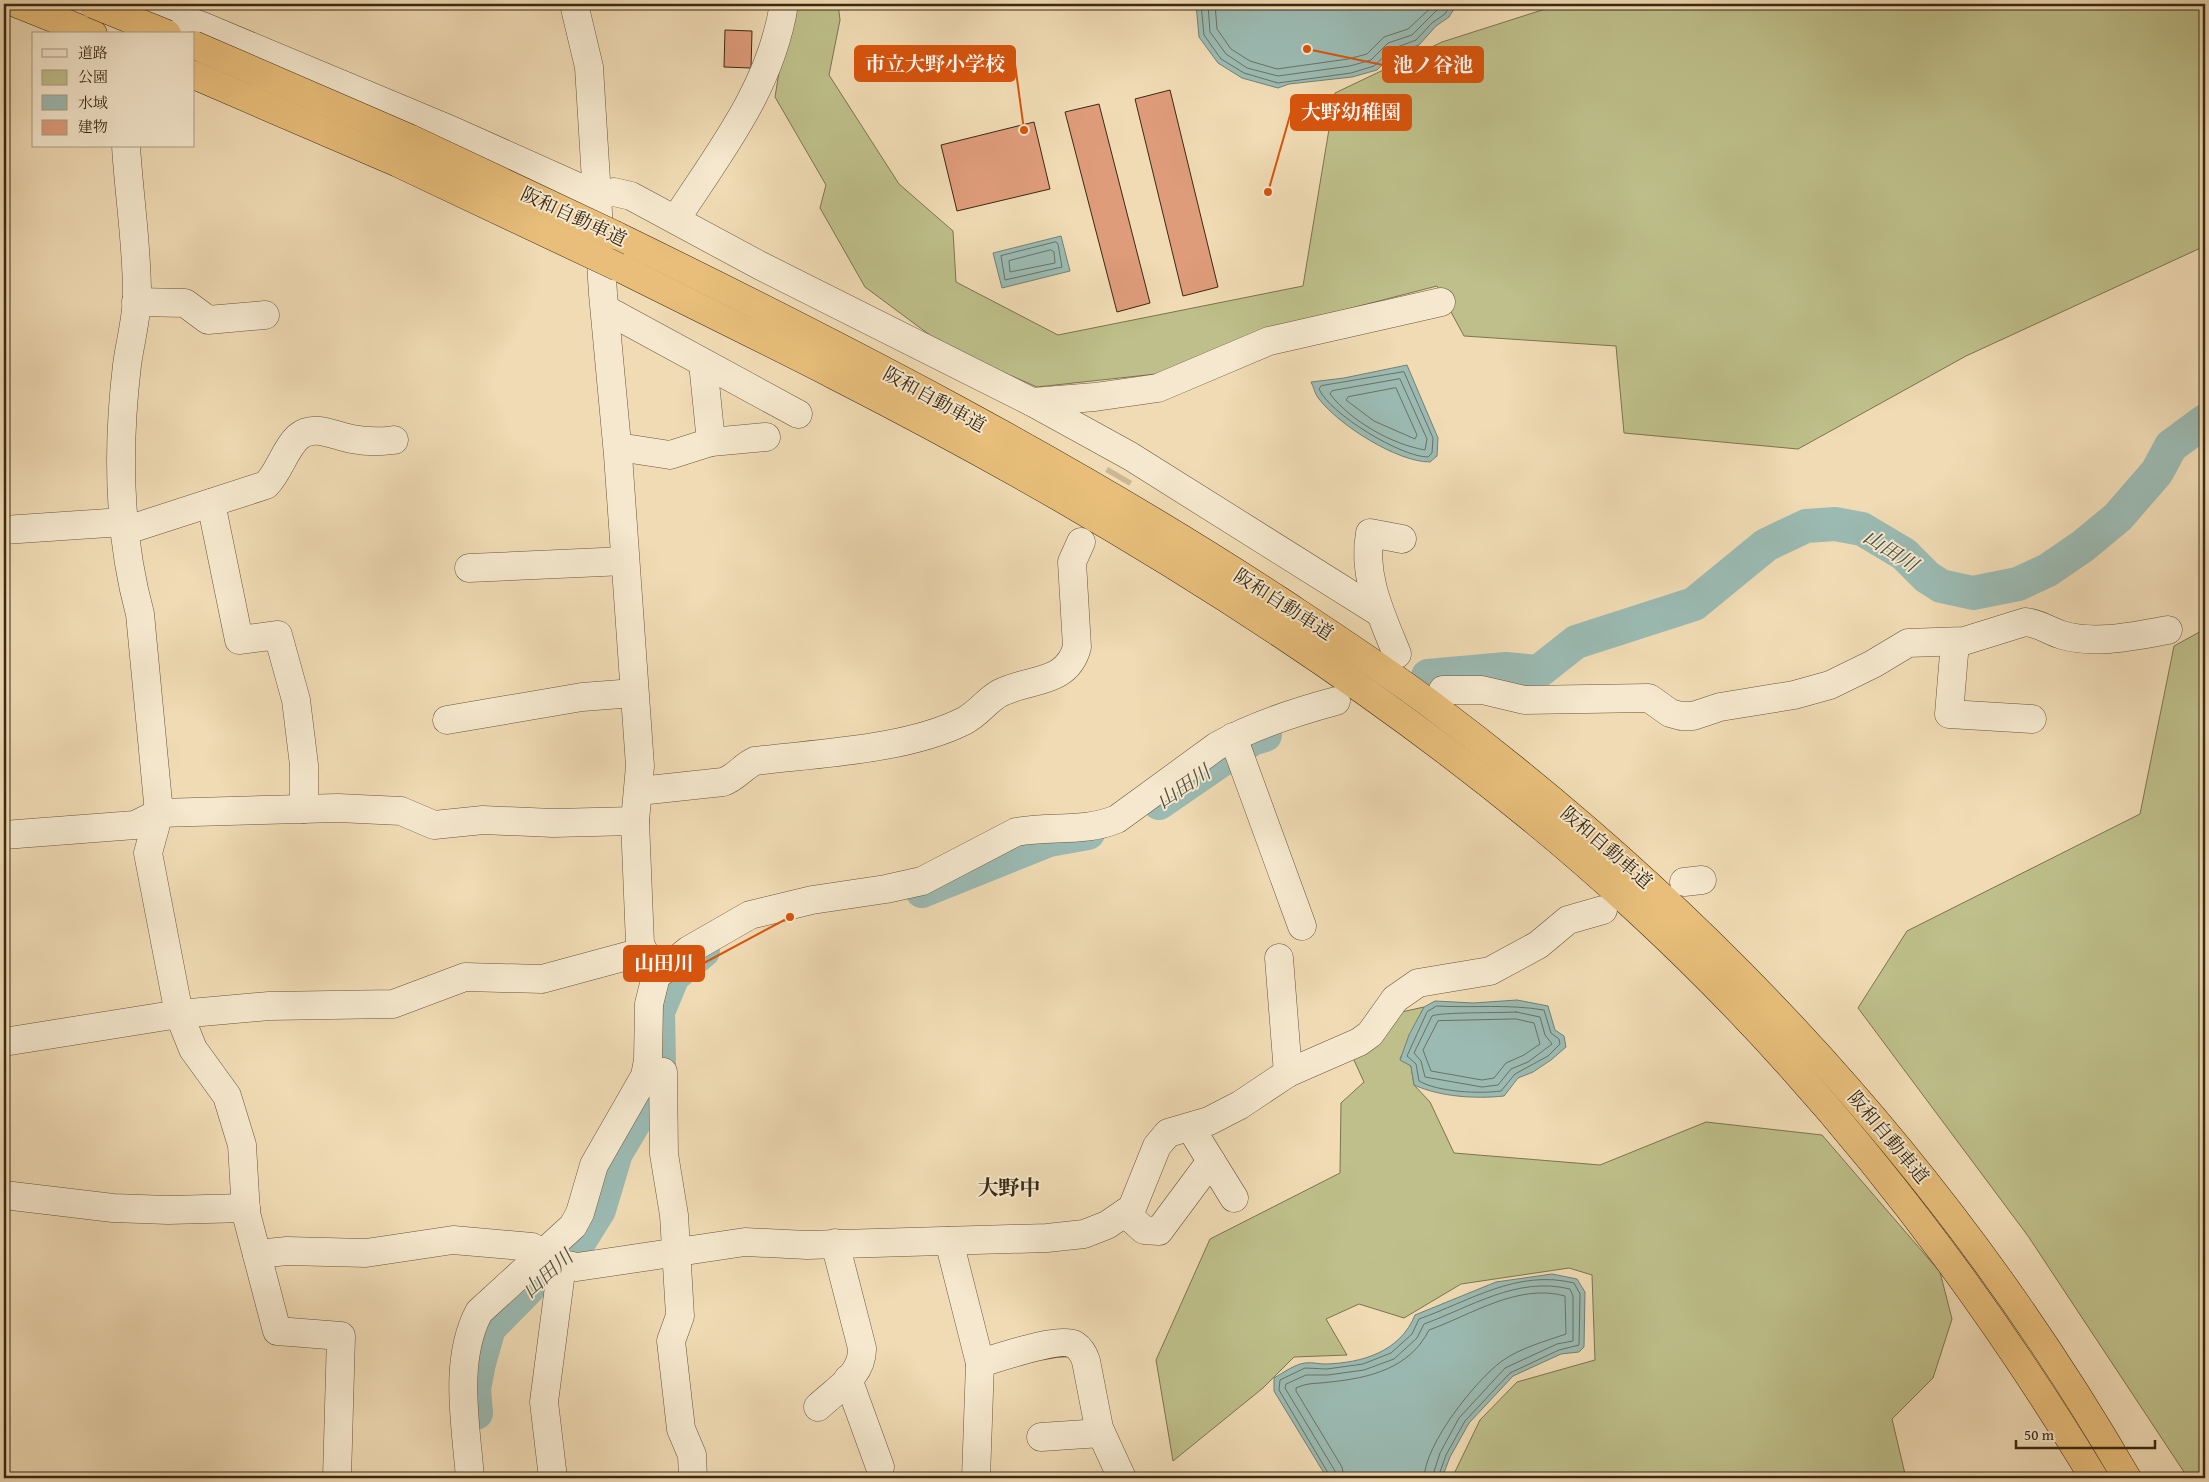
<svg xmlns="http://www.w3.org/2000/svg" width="2209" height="1482" viewBox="0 0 2209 1482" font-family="'Gentium Book Plus','Noto Serif JP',serif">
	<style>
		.green { fill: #bebf8a; stroke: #7c744e }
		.water { fill: #9bbab2; stroke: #748072 }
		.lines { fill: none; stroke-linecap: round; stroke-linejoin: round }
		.shore { stroke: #6a7262; stroke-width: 1 }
		.river { stroke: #9bbab2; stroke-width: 34 }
		.building { fill: #df9c7b; stroke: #3a2912 }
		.minor-tunnel { stroke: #ccb794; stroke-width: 28; stroke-dasharray: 28 14; stroke-linecap: butt }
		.minor-casing { stroke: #68563a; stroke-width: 29 }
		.highway-casing { stroke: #3a2912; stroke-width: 29 }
		.minor { stroke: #f5e8ce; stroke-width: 28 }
		.highway { stroke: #e8be7a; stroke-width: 28 }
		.highway-bridge-casing { stroke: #3a2912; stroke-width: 29; stroke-linecap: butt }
		.highway-bridge { stroke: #e8be7a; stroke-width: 28 }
		.labels { text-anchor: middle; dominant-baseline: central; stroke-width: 4; stroke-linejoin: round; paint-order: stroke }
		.street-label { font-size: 19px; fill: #3a2912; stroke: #f5e8ce }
		.water-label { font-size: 20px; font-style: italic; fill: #524d3a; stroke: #f5e8ce }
		.quarter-label { font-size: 21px; font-weight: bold; fill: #3a2912; stroke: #f5e8ce }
		.leader { fill: none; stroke: #d7540d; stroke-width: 2 }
		.callout-dot { fill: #d7540d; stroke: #f5e8ce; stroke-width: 2 }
		.callout { fill: #d7540d; stroke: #d7540d; stroke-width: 2 }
		.callout-label { font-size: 20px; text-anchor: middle; font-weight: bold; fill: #fff }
	</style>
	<rect width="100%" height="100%" fill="#f0dbb4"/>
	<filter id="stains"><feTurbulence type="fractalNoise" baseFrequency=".004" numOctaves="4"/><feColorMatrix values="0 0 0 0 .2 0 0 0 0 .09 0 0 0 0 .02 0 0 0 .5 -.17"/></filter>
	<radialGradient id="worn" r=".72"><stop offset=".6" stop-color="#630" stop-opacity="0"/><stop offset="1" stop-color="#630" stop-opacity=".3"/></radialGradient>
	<g class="green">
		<polygon points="790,4 838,4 840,20 829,75 899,184 953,231 956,282 1058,335 1303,286 1335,93 1442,42 1561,4 2205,4 2205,246 1966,356 1798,449 1624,433 1616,346 1464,336 1437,286 1309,319 1156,374 1037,387 946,347 865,287 820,208 826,185 775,97"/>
		<polygon points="2205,629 2205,1478 2188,1478 2028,1236 1858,1008 1907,931 2140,814 2174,646"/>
		<polygon points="1424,1007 1400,1059 1411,1066 1414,1085 1430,1102 1454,1153 1600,1165 1706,1122 1822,1135 1940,1272 1952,1319 1933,1378 1892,1419 1905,1474 1924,1478 1452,1478 1480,1420 1517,1382 1595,1360 1592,1275 1569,1268 1461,1284 1404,1318 1359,1304 1326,1319 1347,1355 1294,1357 1263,1388 1173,1461 1156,1360 1210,1239 1340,1173 1341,1103 1364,1082 1353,1058 1397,1013"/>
	</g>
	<g class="water">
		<polygon points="1196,4 1457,4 1449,17 1436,26 1419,45 1394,53 1377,70 1352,77 1289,84 1278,88 1242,78 1218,63 1199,37"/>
		<polygon points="1061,236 1070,271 1002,288 993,253"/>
		<path d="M1407,365L1438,438L1437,456L1430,462C1397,462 1339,425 1319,399C1315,395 1314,387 1311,382L1344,378Z"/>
		<path d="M1517,1000L1548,1006L1555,1030L1564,1036L1566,1047L1551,1060L1533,1072L1518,1078L1504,1096C1475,1099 1441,1097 1414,1085L1411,1066L1400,1060L1409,1035L1424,1007L1435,1001L1473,1003Z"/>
		<path d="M1552,1274L1577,1279L1585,1292L1584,1347L1579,1352L1561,1354L1513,1376L1469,1423L1450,1457L1442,1478H1327L1274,1391V1378C1283,1373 1295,1364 1305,1363C1312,1362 1319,1364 1325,1364C1362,1363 1400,1352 1415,1315L1496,1282Z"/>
	</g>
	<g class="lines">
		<g class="shore">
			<polyline points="1201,4 1204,35 1221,59 1244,73 1278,83 1351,73 1374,66 1392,49 1416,40 1432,23 1445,14 1451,4"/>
			<polyline points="1208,4 1210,32 1226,54 1247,68 1278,76 1350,66 1371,60 1388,43 1412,35 1443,4"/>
			<polyline points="1215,4 1217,29 1231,49 1250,61 1277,69 1348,59 1367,54 1384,37 1408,29 1435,4"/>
			<polygon points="1056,242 1058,244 1062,267 1005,280 1001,256"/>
			<polygon points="1051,250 1054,252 1055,263 1010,272 1009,261"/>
			<path d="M1404,372L1433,438L1432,453L1428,457C1401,457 1330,414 1319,389L1321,386Z"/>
			<path d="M1400,379L1427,439L1425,450C1391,444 1351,421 1330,394L1332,391Z"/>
			<polygon points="1396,388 1417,435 1415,439 1374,421 1346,400 1348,397"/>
			<path d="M1437,1006C1473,1008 1508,1004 1544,1010L1551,1033L1559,1039L1560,1044L1548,1056L1515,1074L1501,1091C1479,1094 1438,1092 1419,1081L1416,1064L1407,1056L1427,1012Z"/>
			<path d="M1516,1012L1540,1017L1545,1035L1552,1044L1528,1062L1511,1069L1498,1085L1482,1087L1425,1077L1421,1061L1414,1053L1432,1016C1440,1012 1502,1013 1516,1012Z"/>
			<polygon points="1516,1019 1534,1023 1540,1044 1524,1055 1506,1063 1494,1078 1482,1080 1431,1071 1423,1050 1438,1021"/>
			<path d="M1331,1478L1279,1390L1280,1380L1305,1368L1327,1369L1363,1364L1391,1353L1412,1334L1419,1319C1470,1301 1517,1269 1574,1283L1580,1294L1579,1345L1559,1350L1510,1373L1465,1421L1446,1455L1438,1478"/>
			<path d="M1337,1478L1335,1471L1285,1388L1286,1384L1306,1375H1328L1364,1370L1394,1359L1417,1338L1424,1324C1471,1307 1517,1276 1570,1289L1573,1296V1341L1557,1344L1505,1368L1459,1418L1440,1453L1432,1478"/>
			<path d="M1344,1478L1342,1467L1296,1391V1388C1309,1382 1317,1384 1330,1382C1370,1378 1410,1368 1429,1330C1471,1315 1518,1283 1565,1296L1566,1334C1546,1341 1520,1348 1502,1361C1475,1381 1425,1444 1424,1478"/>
		</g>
		<g class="river">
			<polyline points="1428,676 1506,669 1538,672 1576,642 1694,604 1766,545 1806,526 1835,524 1862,529 1904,554 1927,577 1941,586 1973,593 2018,584 2048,570 2083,546 2118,517 2157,472 2171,446 2205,421"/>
			<polyline points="1159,803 1252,739 1265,735"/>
			<polyline points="922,891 1049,840 1088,833"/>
			<polyline points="476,1413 474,1389 479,1363 489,1328 542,1274 574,1250 599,1210 616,1153 651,1094 659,1063 658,1012 673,976 703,951"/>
		</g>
	</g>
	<g class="building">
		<polygon points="725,30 752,31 751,68 724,67"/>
		<polygon points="1170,90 1218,287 1183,296 1135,99"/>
		<polygon points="1099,104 1150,303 1117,312 1065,112"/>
		<polygon points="1034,122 1050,189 957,211 941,145"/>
	</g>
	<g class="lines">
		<polyline class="minor-tunnel" points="1096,515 1120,474"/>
		<defs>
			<g id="minor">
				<polyline points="140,4 202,26 453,131 596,195 614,192 631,196 759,265 1032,402 1130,456 1380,613"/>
				<path d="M126,146C129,195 137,245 137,294C137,318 130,342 127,365C117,449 118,533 140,614L159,813L148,853L179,1014L193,1049L227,1096L242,1145L246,1213L277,1331L341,1336L337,1478"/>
				<path d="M676,219C721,150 771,87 784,4"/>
				<polyline points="136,302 185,303 208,320 265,315"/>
				<polyline points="605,309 798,414"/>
				<polyline points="703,363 711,442"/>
				<polyline points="1032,402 1095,397 1158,388 1269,341 1441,302"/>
				<polyline points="618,447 670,455 711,442 766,437"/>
				<polyline points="211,503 239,640 278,635 296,700 304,765 304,809"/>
				<polyline points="4,530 123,522"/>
				<path d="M124,531L266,485C280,471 284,450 298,437C313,423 335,436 352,439C367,442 380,442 394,440"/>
				<polyline points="469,568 625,561"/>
				<polyline points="1955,642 1949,714 2032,719"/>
				<path d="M1397,654C1381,614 1362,576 1370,533L1402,539"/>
				<path d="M1443,690H1482L1524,700L1649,698L1670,713L1681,716H1693L1720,707L1794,695L1830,685L1873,664L1908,643L1964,641L2025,622C2039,623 2049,631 2062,635C2095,645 2134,636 2168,630"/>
				<polyline points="447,720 582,697 634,693"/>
				<polyline points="1233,737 1302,926"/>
				<path d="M639,791L723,782C736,778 743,766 755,761C820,753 906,750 964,721C978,714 987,700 1000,693C1029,678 1067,685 1077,647L1072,562L1081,542"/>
				<polyline points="4,835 135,825 159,813 338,808 401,811 434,825 483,820 553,823 635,821"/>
				<polyline points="1684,882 1702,880"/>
				<polyline points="1279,958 1288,1073"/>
				<path d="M656,976L689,950L750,915L812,900L886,889L922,881L1016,832C1050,825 1084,833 1117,819L1217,746C1254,725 1295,712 1336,701"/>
				<polyline points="4,1042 179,1014 269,1006 393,1004 465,977 542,979 642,952"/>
				<polyline points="647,1070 663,1072 664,1154 674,1215 680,1316 671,1341 681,1429 692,1455 693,1478"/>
				<polyline points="1190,1127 1234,1198"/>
				<polyline points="4,1195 113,1208 168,1210 246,1208"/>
				<polyline points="1125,1213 1144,1230 1159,1231 1211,1161"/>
				<polyline points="949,1241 980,1363 976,1478"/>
				<polyline points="257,1254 287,1251 366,1253 453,1240 532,1247 562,1264 577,1267 745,1242 807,1245 1047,1238 1084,1234 1107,1225 1132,1208 1157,1146 1168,1133 1209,1121 1240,1105 1288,1073 1359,1042 1370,1034 1395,999 1418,983 1490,971 1538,945 1568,920 1603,910"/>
				<path d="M980,1363C998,1358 1061,1336 1075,1345C1081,1349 1084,1355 1086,1361L1099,1428L1122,1478"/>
				<polyline points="848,1379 880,1467"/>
				<path d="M818,1407C837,1389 863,1375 862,1348L835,1243"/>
				<polyline points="1041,1437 1101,1433"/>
				<path d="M470,1478C466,1425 453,1361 479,1312L573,1226L580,1213L594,1165L645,1076L648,1060L649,1004L656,976L640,944L635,821L640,766L618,455L603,294L589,67L574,4"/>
				<polyline points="553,1478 544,1402 562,1264"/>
			</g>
			<g id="highway">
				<polyline points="18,4 93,34"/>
				<path d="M615,235C842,346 1068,462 1280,601C1333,636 1387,671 1437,709C1717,920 1951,1174 2127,1478"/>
				<path d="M618,267C690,303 764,339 836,376C1118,520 1404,695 1637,910C1817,1076 1968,1270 2094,1478"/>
			</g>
		</defs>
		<use href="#minor" class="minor-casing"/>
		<use href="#highway" class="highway-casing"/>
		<use href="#minor" class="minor"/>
		<use href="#highway" class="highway"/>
		<defs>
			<g id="highway-bridge">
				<polyline points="93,4 167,34"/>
				<polyline points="194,45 409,138 615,235"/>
				<polyline points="194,75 398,163 618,267"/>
			</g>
		</defs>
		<use href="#highway-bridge" class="highway-bridge-casing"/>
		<use href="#highway-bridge" class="highway-bridge"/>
	</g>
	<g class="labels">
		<g class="street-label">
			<text transform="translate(574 216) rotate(25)">阪和自動車道</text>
			<text transform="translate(935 399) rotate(29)">阪和自動車道</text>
			<text transform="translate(1284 604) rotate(33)">阪和自動車道</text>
			<text transform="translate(1607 847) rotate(41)">阪和自動車道</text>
			<text transform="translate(1889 1137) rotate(50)">阪和自動車道</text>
		</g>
		<g class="water-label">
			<text transform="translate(1891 550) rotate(33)">山田川</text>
			<text transform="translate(1183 786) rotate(-34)">山田川</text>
			<text transform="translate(547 1273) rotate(-42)">山田川</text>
		</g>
		<g class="quarter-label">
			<text x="1009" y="1187">大野中</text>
		</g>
	</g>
	<path class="leader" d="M1024 130L1015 64M1307 49L1383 65M1268 192L1291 112M790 917L704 963"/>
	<g class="callout-dot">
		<circle cx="1024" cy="130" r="5"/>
		<circle cx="1307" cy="49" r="5"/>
		<circle cx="1268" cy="192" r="5"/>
		<circle cx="790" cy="917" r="5"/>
	</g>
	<g class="callout">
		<rect x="855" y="46" width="160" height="35" rx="5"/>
		<rect x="1383" y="47" width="100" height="35" rx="5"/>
		<rect x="1291" y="95" width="120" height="35" rx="5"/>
		<rect x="624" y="946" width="80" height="35" rx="5"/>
	</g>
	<g class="callout-label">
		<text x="935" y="71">市立大野小学校</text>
		<text x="1433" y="72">池ノ谷池</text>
		<text x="1351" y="119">大野幼稚園</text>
		<text x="664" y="970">山田川</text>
	</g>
	<rect width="2209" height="1482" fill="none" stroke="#f0dbb4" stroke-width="20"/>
	<rect x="5" y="5" width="2199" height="1472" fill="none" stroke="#3a2912" stroke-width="2.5"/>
	<rect x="10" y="10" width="2189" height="1462" fill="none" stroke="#3a2912"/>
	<rect x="32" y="32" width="162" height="115" fill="#f5e8ce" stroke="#aa9c83"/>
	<rect x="42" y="49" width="25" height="8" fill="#f5e8ce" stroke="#aa9c83"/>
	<text x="78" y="58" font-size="15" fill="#3a2912">道路</text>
	<rect x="42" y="70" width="25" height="15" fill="#bebf8a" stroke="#aa9c83"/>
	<text x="78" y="82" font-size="15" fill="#3a2912">公園</text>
	<rect x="42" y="95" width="25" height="15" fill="#9bbab2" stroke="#aa9c83"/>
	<text x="78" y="108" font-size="15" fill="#3a2912">水域</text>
	<rect x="42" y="120" width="25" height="15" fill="#df9c7b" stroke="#aa9c83"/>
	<text x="78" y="132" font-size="15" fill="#3a2912">建物</text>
	<path d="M2016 1440v8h139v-8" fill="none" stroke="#3a2912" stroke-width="2.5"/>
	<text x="2024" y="1440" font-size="15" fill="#3a2912" stroke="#f5e8ce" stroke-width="4" paint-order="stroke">50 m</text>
	<rect width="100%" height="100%" filter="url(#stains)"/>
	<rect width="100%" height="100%" fill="url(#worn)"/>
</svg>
